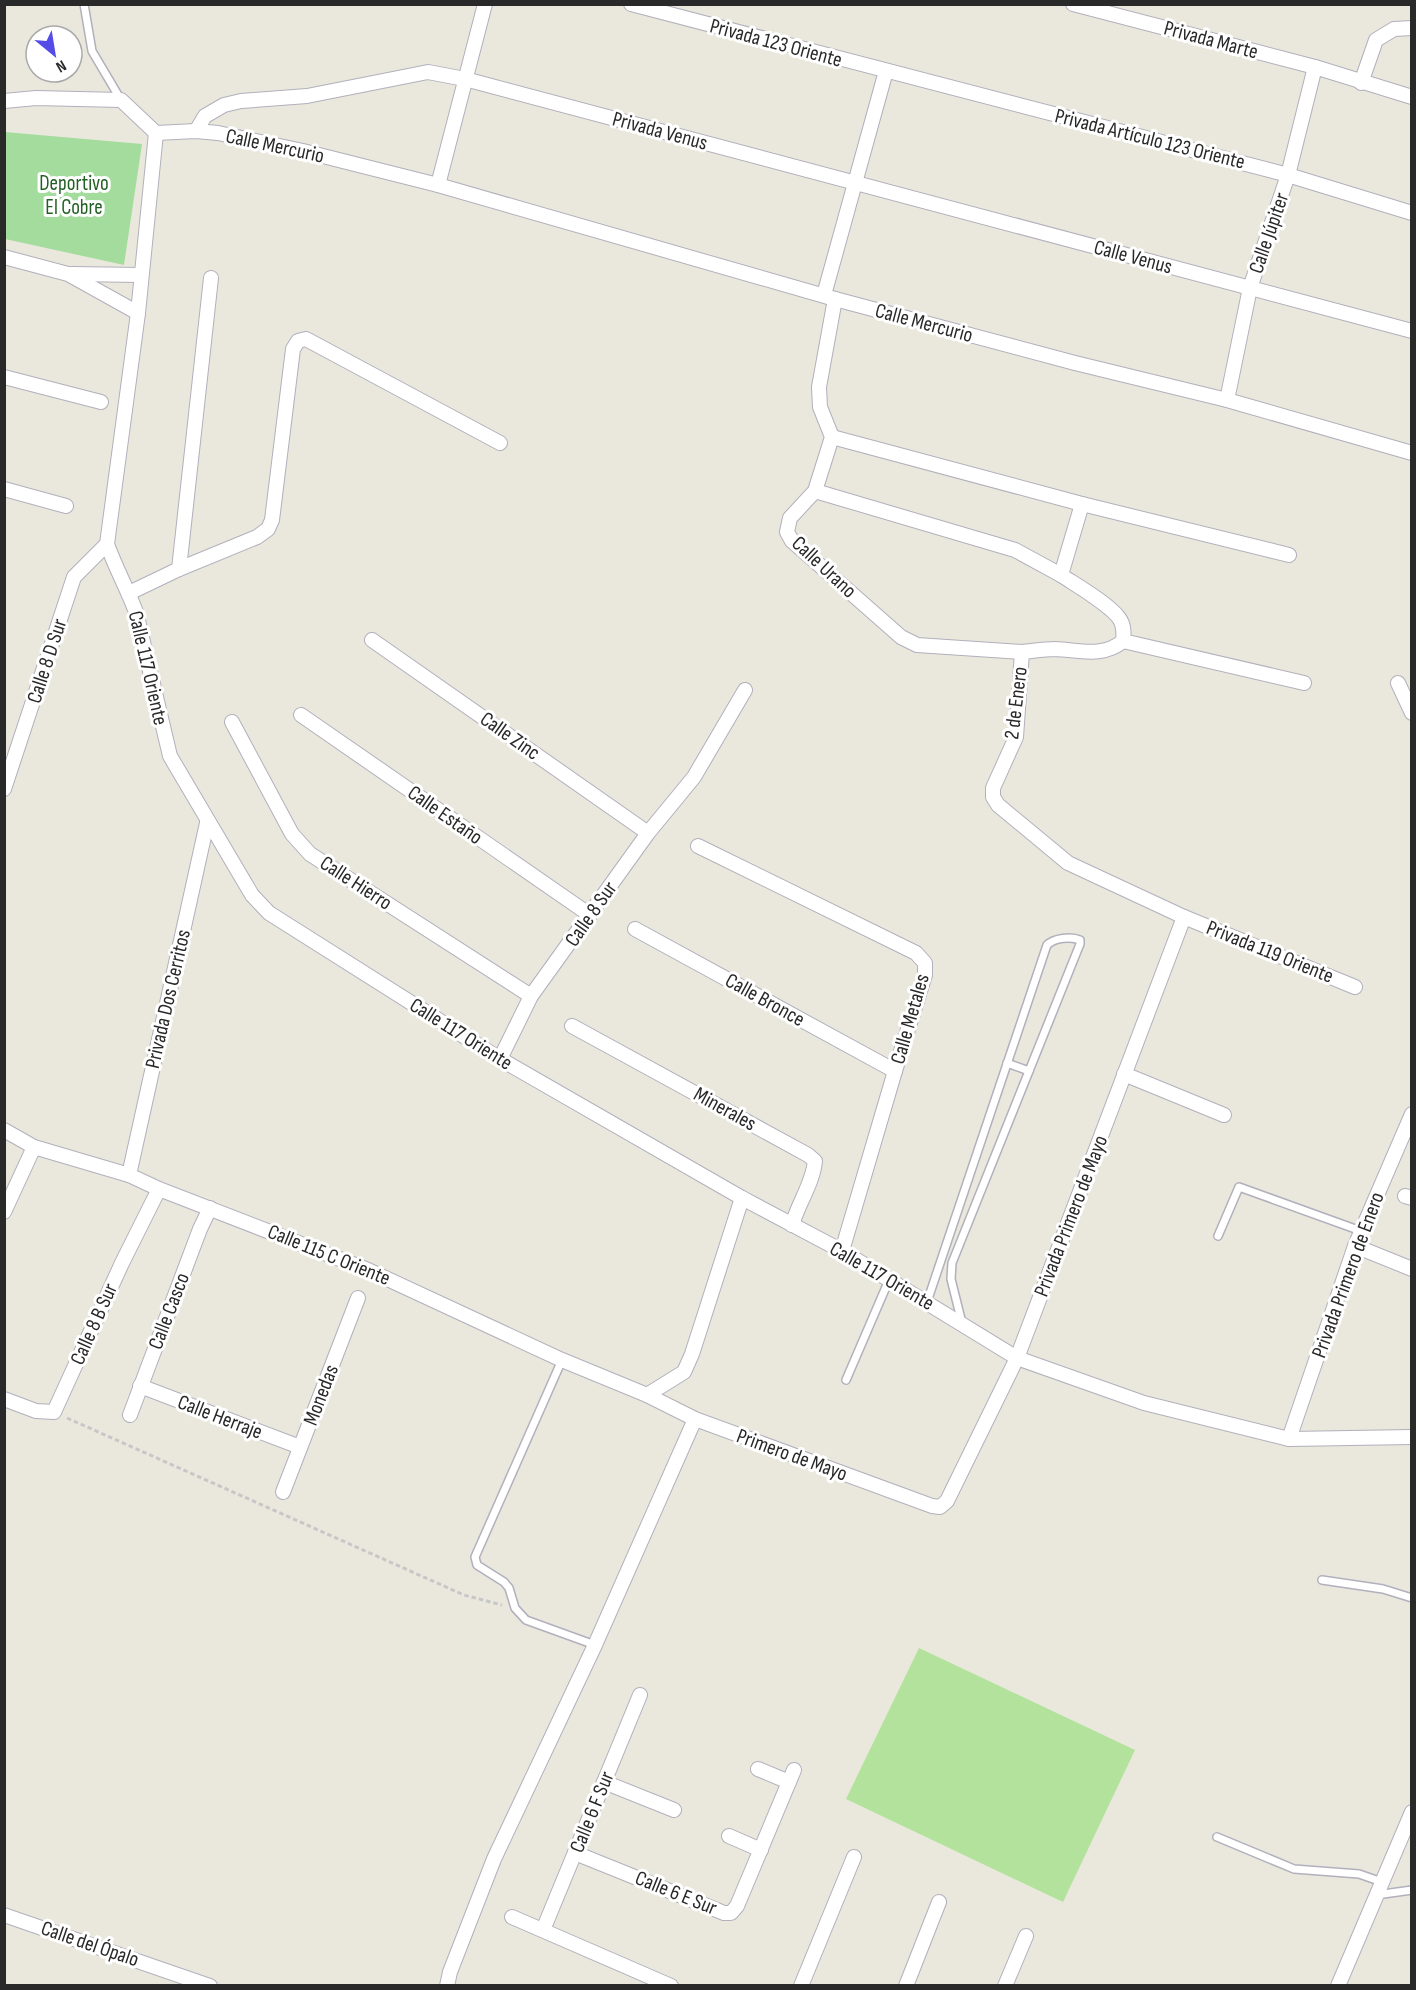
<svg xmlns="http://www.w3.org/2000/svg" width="1416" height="1990" viewBox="0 0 1416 1990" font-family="'Sofia Sans Condensed',sans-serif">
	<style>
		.green { fill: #a4dc9e }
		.pitch { fill: #b2e29b }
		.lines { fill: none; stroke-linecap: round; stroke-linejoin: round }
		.lane-casing { stroke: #b1b0bc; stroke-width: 10 }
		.street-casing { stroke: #b1b0bc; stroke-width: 16 }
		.path { stroke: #c7c7c7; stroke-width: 3; stroke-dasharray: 4.5 3; stroke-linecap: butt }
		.lane { stroke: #fff; stroke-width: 7 }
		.street { stroke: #fff; stroke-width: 14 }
		.labels { text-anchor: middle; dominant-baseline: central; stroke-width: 6; stroke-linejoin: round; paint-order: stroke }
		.street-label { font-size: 21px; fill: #292929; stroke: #fff }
		.park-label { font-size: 21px; fill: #215f23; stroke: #fff }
	</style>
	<rect width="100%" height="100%" fill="#eae8dd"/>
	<polygon class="green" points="5,132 142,144 124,265 5,239"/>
	<polygon class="pitch" points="919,1648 1135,1750 1063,1902 846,1799"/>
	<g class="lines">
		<defs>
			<g id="lane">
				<polyline points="84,4 92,51 121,100"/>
				<polyline points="1007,1063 1029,1071"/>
				<polyline points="1218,1236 1239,1187 1361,1231"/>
				<path d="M927,1302L1047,945C1054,938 1071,936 1080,940V944L952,1263L951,1279L962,1323"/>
				<polyline points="562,1360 475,1557 477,1565 504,1582 509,1588 515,1608 526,1620 595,1645"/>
				<polyline points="846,1380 889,1280"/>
				<polyline points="1322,1580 1383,1589 1412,1598"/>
				<polyline points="1217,1837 1294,1869 1359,1874 1382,1882"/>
				<polyline points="1376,1895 1412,1890"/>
			</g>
			<g id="street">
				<polyline points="631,4 1288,175 1412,213"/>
				<polyline points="1073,4 1315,67 1412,97"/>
				<polyline points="1361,83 1376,40 1394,29 1412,28"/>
				<polyline points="4,101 36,98 121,100 156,133 196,131 218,133 303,151 438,185 835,299 1075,363 1227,400 1412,453"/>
				<polyline points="196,131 205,116 224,105 241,101 307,96 428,72 465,79 1412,331"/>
				<path d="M156,133L138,313L107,544C115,567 127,588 136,612L170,756L252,895L269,913L500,1059L742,1198L842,1251L1017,1358L1144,1403L1289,1439L1412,1437"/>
				<polyline points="438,185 485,4"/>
				<polyline points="4,257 68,274 138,313"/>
				<polyline points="71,274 141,275"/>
				<polyline points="824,295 886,71"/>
				<polyline points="835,299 819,387 820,407 832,437 815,491 790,518 787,532 792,541 901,637 917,645 1022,652"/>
				<polyline points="4,377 101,402"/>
				<polyline points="1227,400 1250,288 1288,175 1315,67"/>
				<polyline points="832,437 1082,504 1289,555"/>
				<polyline points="4,489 66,506"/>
				<polyline points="815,491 1015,550 1061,575"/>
				<path d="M1082,504L1061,575C1076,585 1109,604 1119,618C1124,625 1124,632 1123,641C1103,658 1079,650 1055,649C1044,649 1033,651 1022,652L1016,737L993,788V797L998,805L1068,863L1184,917L1355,987"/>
				<polyline points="179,569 211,278"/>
				<polyline points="129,593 179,569 257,537 268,529 272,520 293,349 298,341 306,339 500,443"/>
				<polyline points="372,640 648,833"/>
				<polyline points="1123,641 1304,683"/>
				<polyline points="1398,683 1412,713"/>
				<polyline points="301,715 590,915"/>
				<polyline points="232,722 292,834 310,854 531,996"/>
				<polyline points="4,789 74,577 107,544"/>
				<polyline points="698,846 916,953 925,963 925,975 895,1071 842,1251"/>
				<polyline points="635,929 895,1071"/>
				<path d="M572,1026L808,1155L815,1161C813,1183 798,1204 792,1225"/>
				<polyline points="500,1059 531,996 648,833 694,777 745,690"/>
				<polyline points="1124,1074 1224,1115"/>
				<polyline points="4,1130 34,1147 129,1175 159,1189 368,1270 562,1360 647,1395 695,1419 932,1506 940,1507 947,1501 1017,1358 1184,917"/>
				<polyline points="129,1175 207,823"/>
				<polyline points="1405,1196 1412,1198"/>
				<polyline points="4,1212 34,1147"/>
				<polyline points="1355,1246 1412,1269"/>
				<polyline points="140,1386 300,1447"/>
				<polyline points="647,1395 684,1372 692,1354 742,1198"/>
				<polyline points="4,1399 36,1411 54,1412 122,1263 159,1189"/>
				<polyline points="130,1415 200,1229 210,1208"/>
				<polyline points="1289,1439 1355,1246 1412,1114"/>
				<polyline points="283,1492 358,1298"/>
				<polyline points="758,1769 789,1782"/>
				<polyline points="604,1782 674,1810"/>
				<polyline points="729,1836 761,1850"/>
				<polyline points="575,1853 724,1913 731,1913 737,1906 794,1770"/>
				<polyline points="4,1915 210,1986"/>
				<polyline points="512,1917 671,1986"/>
				<polyline points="543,1930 640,1695"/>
				<polyline points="447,1986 450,1972 494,1859 595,1645 695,1419"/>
				<polyline points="801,1986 854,1857"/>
				<polyline points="906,1986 939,1902"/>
				<polyline points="1005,1986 1026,1936"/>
				<polyline points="1338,1986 1412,1812"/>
			</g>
		</defs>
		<use href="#lane" class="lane-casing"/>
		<use href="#street" class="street-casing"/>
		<polyline class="path" points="67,1418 464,1595 502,1605"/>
		<use href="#lane" class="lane"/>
		<use href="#street" class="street"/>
	</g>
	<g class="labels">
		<g class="street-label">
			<text transform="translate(1211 40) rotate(15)">Privada Marte</text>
			<text transform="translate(776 43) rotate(15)">Privada 123 Oriente</text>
			<text transform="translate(660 131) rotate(15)">Privada Venus</text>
			<text transform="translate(1150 139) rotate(14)">Privada Artículo 123 Oriente</text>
			<text transform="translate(275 146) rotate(12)">Calle Mercurio</text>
			<text transform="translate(1269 233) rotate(-71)">Calle Júpiter</text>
			<text transform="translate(1133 257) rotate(15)">Calle Venus</text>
			<text transform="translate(924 323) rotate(15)">Calle Mercurio</text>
			<text transform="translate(824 567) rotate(43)">Calle Urano</text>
			<text transform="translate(47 661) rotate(-72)">Calle 8 D Sur</text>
			<text transform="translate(148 668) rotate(77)">Calle 117 Oriente</text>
			<text transform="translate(1016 703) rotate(-83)">2 de Enero</text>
			<text transform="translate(510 736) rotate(35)">Calle Zinc</text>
			<text transform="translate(445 815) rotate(35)">Calle Estaño</text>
			<text transform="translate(356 883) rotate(33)">Calle Hierro</text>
			<text transform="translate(591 914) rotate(-55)">Calle 8 Sur</text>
			<text transform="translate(1270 952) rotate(22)">Privada 119 Oriente</text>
			<text transform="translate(168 999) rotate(-77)">Privada Dos Cerritos</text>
			<text transform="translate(765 1000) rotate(29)">Calle Bronce</text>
			<text transform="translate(910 1019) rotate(-74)">Calle Metales</text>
			<text transform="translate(461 1034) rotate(32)">Calle 117 Oriente</text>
			<text transform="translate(725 1109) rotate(29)">Minerales</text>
			<text transform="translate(1071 1216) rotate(-69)">Privada Primero de Mayo</text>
			<text transform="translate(329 1255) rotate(22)">Calle 115 C Oriente</text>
			<text transform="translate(1348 1275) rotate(-70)">Privada Primero de Enero</text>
			<text transform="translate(882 1276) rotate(30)">Calle 117 Oriente</text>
			<text transform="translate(169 1311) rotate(-69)">Calle Casco</text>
			<text transform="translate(94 1324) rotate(-66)">Calle 8 B Sur</text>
			<text transform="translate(321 1395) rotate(-69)">Monedas</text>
			<text transform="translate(220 1417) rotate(21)">Calle Herraje</text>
			<text transform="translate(792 1455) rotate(20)">Primero de Mayo</text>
			<text transform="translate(592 1812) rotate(-68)">Calle 6 F Sur</text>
			<text transform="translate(676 1893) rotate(22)">Calle 6 E Sur</text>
			<text transform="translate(90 1944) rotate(19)">Calle del Ópalo</text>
		</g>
		<g class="park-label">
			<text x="74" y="183">Deportivo<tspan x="74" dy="24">El Cobre</tspan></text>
		</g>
	</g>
	<rect width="1416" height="1990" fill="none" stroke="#292929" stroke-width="12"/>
	<g transform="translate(54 54) rotate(150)"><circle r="28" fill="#ffffff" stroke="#a9a9a9" stroke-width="1.5"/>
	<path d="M0-4.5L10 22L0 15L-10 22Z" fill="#554ce8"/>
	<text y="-9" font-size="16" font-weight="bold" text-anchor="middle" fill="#292929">N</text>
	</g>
</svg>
